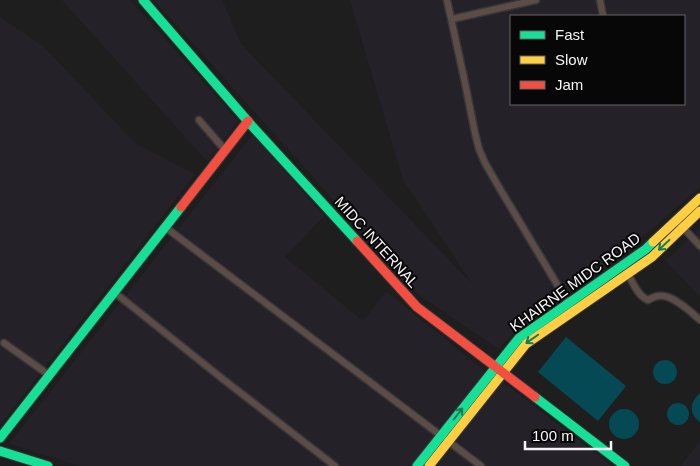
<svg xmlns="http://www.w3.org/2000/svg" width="700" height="466" viewBox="0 0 700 466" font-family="Arial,sans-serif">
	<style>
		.built { fill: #252128; fill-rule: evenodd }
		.water { fill: #054955 }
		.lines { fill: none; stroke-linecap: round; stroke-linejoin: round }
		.street-casing { stroke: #383838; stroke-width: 9 }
		.fast-casing { stroke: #383838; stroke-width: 11 }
		.slow-casing { stroke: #383838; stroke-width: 11 }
		.jam-casing { stroke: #383838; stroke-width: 11 }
		.street { stroke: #5b4c47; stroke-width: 6 }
		.fast { stroke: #16e098; stroke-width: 9 }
		.slow { stroke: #ffcf43; stroke-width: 9 }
		.jam { stroke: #f24e42; stroke-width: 9 }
		.oneway { stroke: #107e57 }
		.labels { text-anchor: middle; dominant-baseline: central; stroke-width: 4; stroke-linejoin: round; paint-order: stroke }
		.street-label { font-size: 15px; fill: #f6f4f6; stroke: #080708 }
	</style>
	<rect width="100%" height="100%" fill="#1e1e1e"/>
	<g class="built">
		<polygon points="62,0 130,0 238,121 207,161"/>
		<path d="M154,0H222L241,44L473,285L403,180L350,0H700V187L644,236L520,326L499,349L419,295ZM511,16H684V104H511Z"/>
		<polygon points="0,17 43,46 135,143 195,174 0,425"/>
		<polygon points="253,134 324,216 285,257 363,321 386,291 486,372 411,466 81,466 9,444"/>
		<polygon points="700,228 700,297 666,261"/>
		<polygon points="502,381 612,466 433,466"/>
		<polygon points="700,440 700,466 681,466"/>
	</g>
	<g class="water">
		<polygon points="566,337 626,386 598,421 538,372"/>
		<circle cx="665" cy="372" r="12"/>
		<path d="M700,393V422C688,414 690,401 700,393Z"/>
		<circle cx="678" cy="414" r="11"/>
		<circle cx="624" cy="424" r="15"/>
	</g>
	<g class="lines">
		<defs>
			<g id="street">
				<polyline points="447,0 464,78 475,133 479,149 485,163 500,189 570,306"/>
				<polyline points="600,0 603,16"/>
				<polyline points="452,19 536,0"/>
				<polyline points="199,120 225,150"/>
				<polyline points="676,220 700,246"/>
				<polyline points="165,227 481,466"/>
				<path d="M628,274C633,283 638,296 648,300C652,298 655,296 659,296C672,294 691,312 700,320"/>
				<polyline points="114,292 224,380 335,466"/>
				<polyline points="4,343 49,375"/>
			</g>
			<g id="fast">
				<polyline points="143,0 252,126 357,241"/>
				<polyline points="535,397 625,466"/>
				<polyline points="0,438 181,207"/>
				<polyline points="0,451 48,466"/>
				<polyline points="417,466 519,338 646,249 653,242"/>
			</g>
			<g id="slow">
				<polyline points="653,242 700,198"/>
				<polyline points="429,466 526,344 652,257 700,211"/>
			</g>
			<g id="jam">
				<polyline points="181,207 248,121"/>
				<polyline points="357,241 417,307 535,397"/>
			</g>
		</defs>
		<use href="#street" class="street-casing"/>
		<use href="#fast" class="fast-casing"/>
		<use href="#slow" class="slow-casing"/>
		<use href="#jam" class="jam-casing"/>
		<use href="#street" class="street"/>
		<use href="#fast" class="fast"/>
		<use href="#slow" class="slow"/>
		<use href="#jam" class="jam"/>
	</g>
	<defs><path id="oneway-shaft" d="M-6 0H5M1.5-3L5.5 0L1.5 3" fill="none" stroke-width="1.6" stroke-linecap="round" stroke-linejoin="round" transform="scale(1.25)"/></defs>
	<g class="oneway">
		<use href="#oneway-shaft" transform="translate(664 245) rotate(137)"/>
		<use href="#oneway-shaft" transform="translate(532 339) rotate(145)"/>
		<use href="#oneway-shaft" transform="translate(458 414) rotate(-52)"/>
	</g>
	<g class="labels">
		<g class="street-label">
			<text transform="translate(377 242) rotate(48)">MIDC INTERNAL</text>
			<text transform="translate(575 282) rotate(-36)">KHAIRNE MIDC ROAD</text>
		</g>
	</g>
	<rect x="510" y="15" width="175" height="90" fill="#080708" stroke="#676667"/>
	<rect x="520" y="31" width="25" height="8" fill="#16e098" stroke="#676667"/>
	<text x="555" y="40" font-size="15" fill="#f6f4f6">Fast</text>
	<rect x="520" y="56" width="25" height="8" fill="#ffcf43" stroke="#676667"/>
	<text x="555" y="65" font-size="15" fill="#f6f4f6">Slow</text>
	<rect x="520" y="81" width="25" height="8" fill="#f24e42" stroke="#676667"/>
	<text x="555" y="90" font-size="15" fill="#f6f4f6">Jam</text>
	<path d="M525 441v8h86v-8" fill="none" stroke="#f6f4f6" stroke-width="2.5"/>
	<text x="532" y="441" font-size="15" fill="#f6f4f6" stroke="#080708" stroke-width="4" paint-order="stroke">100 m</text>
</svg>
